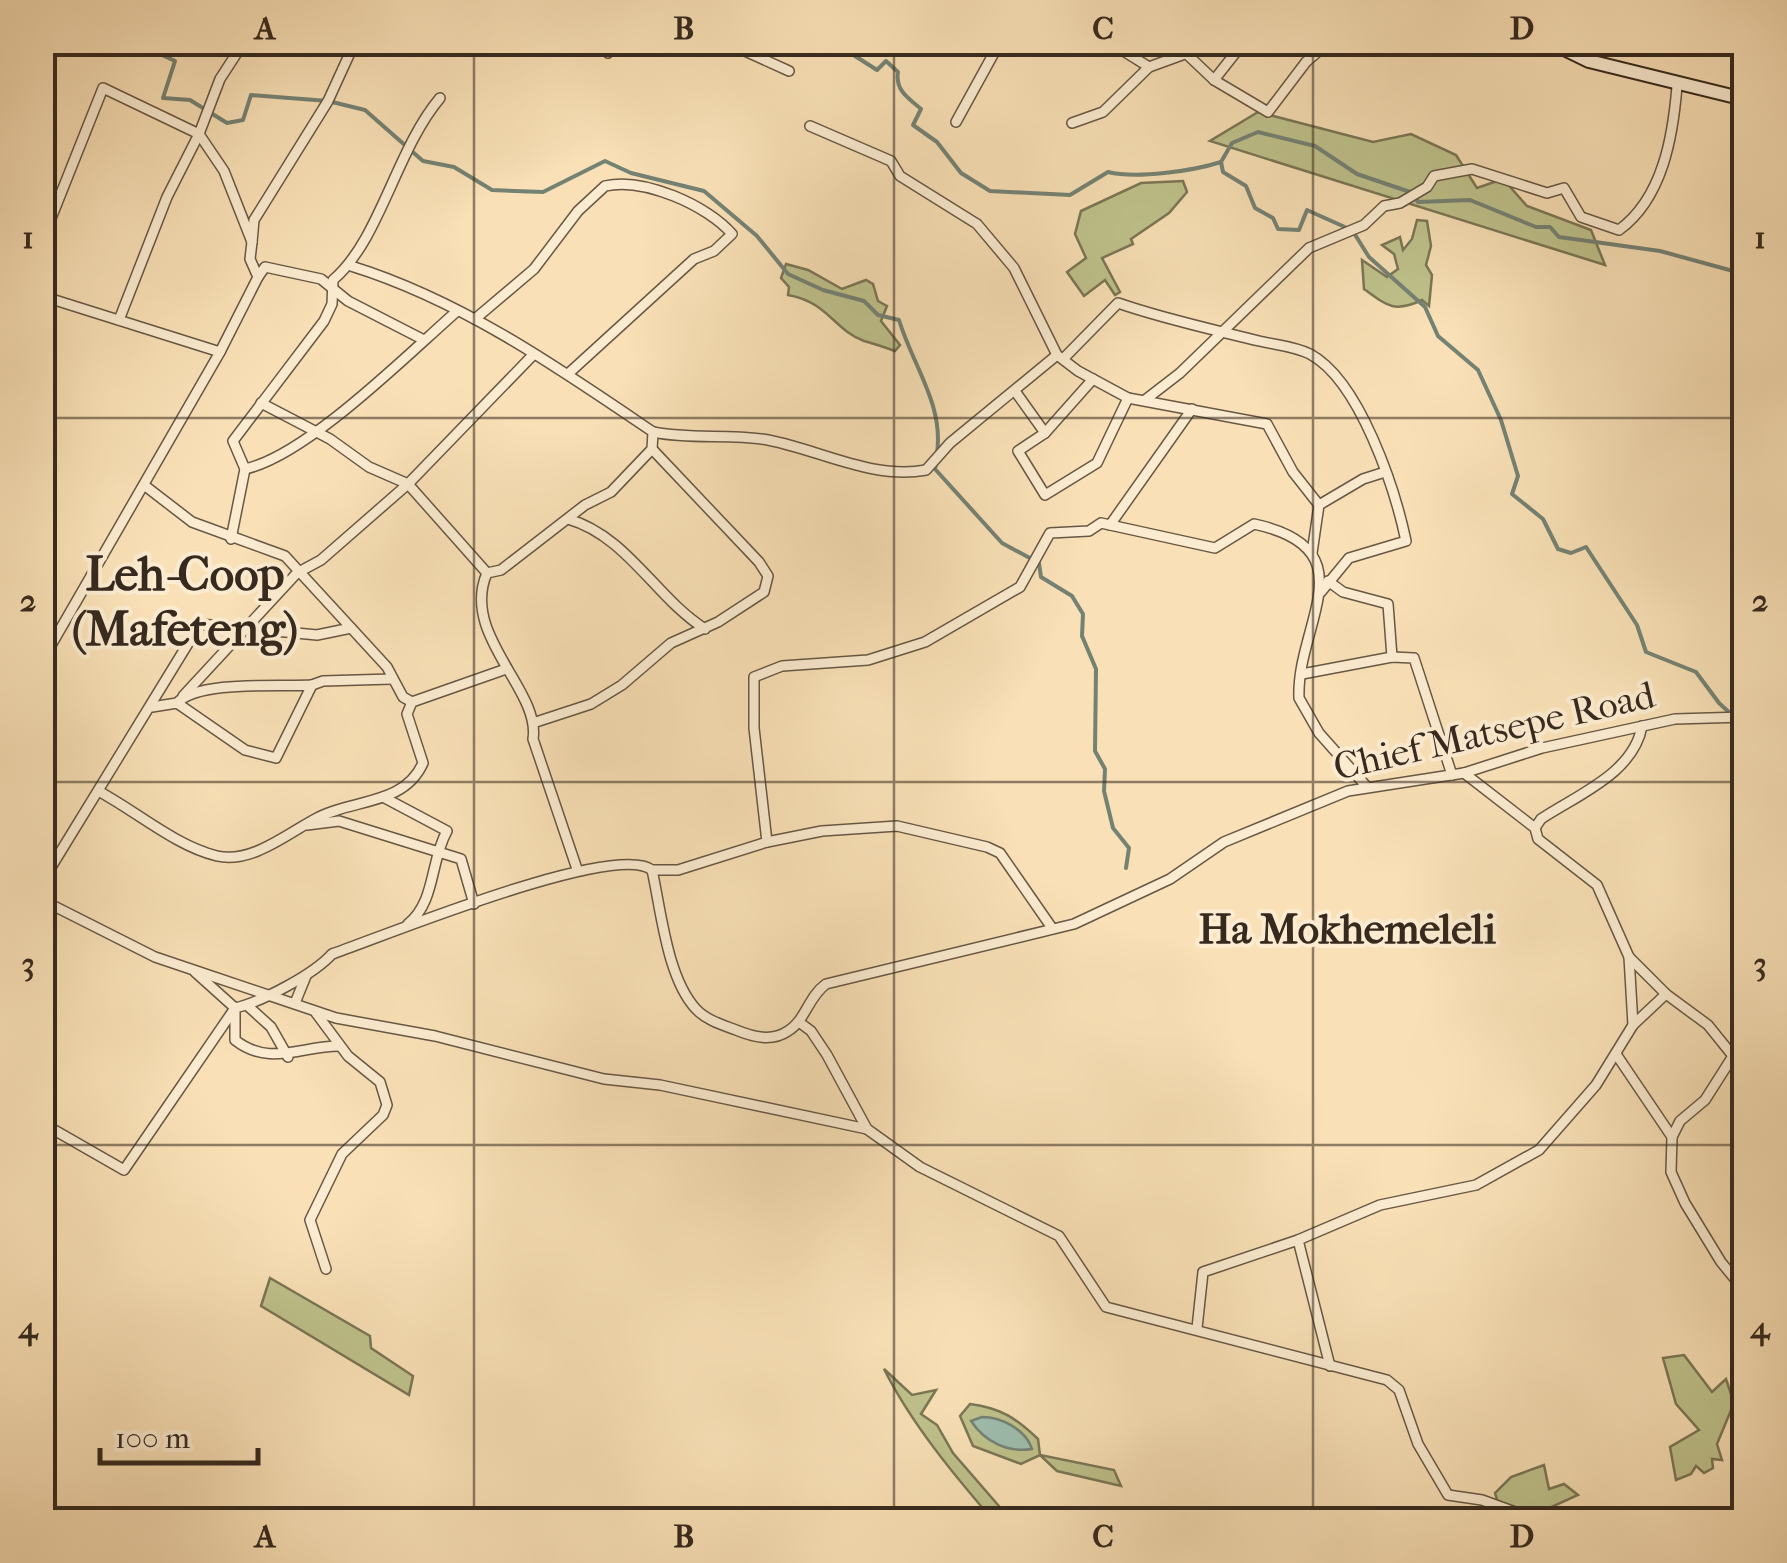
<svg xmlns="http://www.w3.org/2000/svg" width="1787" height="1563" viewBox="0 0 1787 1563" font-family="'IM FELL French Canon',serif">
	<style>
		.green { fill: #bfc28c; stroke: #7a7655; stroke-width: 2.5 }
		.water { fill: #9ebdae; stroke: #748274; stroke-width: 2.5 }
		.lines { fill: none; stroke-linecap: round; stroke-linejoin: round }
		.stream { stroke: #748274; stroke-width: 4 }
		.street-casing { stroke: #675744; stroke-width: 12 }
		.secondary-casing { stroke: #36291e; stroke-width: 16 }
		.street { stroke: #fbebd0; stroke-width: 9 }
		.secondary { stroke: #fbebd0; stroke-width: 12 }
		.grid { fill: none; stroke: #36291e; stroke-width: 2.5; stroke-opacity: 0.55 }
		.labels { text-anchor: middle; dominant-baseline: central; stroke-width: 8; stroke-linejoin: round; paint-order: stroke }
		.street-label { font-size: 38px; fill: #36291e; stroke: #fbebd0 }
		.quarter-label { font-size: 42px; font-weight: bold; fill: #36291e; stroke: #fbebd0 }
		.district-label { font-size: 48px; font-weight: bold; fill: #36291e; stroke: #fbebd0 }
		.neatline { fill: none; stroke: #36291e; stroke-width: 4 }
		.grid-label { font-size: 32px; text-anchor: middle; font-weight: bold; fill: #36291e }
	</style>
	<rect width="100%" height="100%" fill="#f9e0b6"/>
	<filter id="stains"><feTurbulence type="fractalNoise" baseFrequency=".002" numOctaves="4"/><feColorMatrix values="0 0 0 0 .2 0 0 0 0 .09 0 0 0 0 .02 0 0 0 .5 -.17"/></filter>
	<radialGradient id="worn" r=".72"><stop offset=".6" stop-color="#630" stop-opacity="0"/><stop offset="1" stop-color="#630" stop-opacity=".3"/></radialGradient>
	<g class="green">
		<polygon points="1258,112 1373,142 1411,134 1456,155 1477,188 1503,179 1527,206 1591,230 1605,265 1210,141"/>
		<polygon points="1183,181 1187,192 1169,213 1131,239 1133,244 1102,258 1120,292 1115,295 1105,280 1084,296 1067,272 1086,258 1075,234 1081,211 1141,183"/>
		<path d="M1417,220L1427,221L1431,246L1426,265L1432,275L1429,306L1422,300C1395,313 1387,306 1364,289L1362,260L1387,277L1398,269L1394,254L1382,245L1400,237L1403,250L1412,239Z"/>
		<path d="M786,264L808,270L842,289L866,280L873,284L878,301L887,306L881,321L900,345L895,351C884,347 875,344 864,341C834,330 828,302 788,295L789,287L781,278Z"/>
		<polygon points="270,1278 370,1336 371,1348 413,1376 409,1395 261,1306"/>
		<polygon points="1684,1355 1712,1392 1726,1379 1734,1403 1717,1444 1722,1460 1712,1459 1713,1468 1704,1473 1696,1466 1691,1474 1676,1480 1670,1447 1699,1430 1676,1404 1663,1358"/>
		<path d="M884,1369L912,1395L936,1390L921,1414L937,1425L953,1453L1011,1520H993C954,1475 911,1423 884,1369Z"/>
		<path d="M970,1404C1001,1408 1016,1418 1038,1439L1040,1455L1114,1470L1121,1486L1057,1471L1040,1455L1021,1464L973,1446L960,1416Z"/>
		<polygon points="1544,1465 1549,1489 1564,1484 1578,1495 1549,1508 1547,1520 1464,1520 1500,1510 1495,1493 1511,1477"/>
	</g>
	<path class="water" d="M982,1417C1002,1417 1026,1430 1032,1449C1008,1453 985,1442 971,1421Z"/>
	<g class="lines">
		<g class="stream">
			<path d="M134,42L175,61L163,98L190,100L227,123L243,120L251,95L328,101L365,110L423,161L454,167L492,190L543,192L605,161L631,173L704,191L757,236L788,274L823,290L864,301L878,315L899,320C913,366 944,405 937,453"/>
			<path d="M833,42L877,70L886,61L898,72C895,90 908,98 921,109L913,125L937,142L961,173L990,191L1070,195L1108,172C1136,179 1193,171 1221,162L1223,172L1246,186L1255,208L1273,218L1278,229L1299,230L1307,210L1347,228"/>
			<polyline points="1221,162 1232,143 1258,132 1315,146 1357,174 1413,193 1418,202 1470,200 1536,227 1550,227 1559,237 1660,251 1744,274"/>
			<polyline points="1354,233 1369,257 1425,307 1438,336 1478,370 1501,420 1518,476 1512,494 1543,519 1558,549 1571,553 1586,547 1637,625 1646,652 1696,672 1719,703 1744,726"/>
			<polyline points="936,463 935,469 1002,543 1039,563 1041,577 1072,596 1083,614 1082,636 1096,669 1095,751 1105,769 1104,791 1113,828 1129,848 1126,868"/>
		</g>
		<defs>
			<g id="street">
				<polyline points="244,42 220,79 199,134 224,171 252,242 254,220 328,101 355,42"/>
				<polyline points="725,42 789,71"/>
				<polyline points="1109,42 1149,67"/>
				<polyline points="1174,42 1214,80 1268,112 1306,62 1329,42"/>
				<polyline points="807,46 809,42"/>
				<polyline points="608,53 612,42"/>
				<polyline points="1214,80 1244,42"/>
				<polyline points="956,122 1000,42"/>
				<polyline points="1072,123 1103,112 1149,67 1182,55"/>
				<polyline points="810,126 891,161 900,176 977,224 1014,268 1057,355 1078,371 1128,398 1267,424 1293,472 1319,505"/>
				<polyline points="42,241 103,88 199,134 167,197 119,320"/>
				<polyline points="258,277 265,267 321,279 348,301 424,340"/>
				<polyline points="42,296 220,352 42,661"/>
				<path d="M475,319L534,269L578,211L605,186C643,177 707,205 732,234L714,251L694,259L569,373"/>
				<polyline points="220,352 258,277 250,259 252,242"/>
				<path d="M1064,358L1118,303C1164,319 1211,329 1259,341C1276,345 1294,346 1310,354C1360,381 1395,489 1406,541L1349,558L1321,592"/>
				<polyline points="1093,379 1045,433 1018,451 1045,495 1097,463 1128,398"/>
				<polyline points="1015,391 1045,433"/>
				<path d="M1145,400L1180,373L1309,248L1364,225L1384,206L1400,203L1427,187L1434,176L1472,169L1547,193L1564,188L1581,217L1619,230C1663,198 1673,136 1677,86"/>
				<path d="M261,403L330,439L369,467L408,484L487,573L501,570L585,505L611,492L652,449L653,432C559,368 461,300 351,266"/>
				<path d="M653,432C692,440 730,433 768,440C820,450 873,480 926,470L950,443L1057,355"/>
				<path d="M245,469C306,456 406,356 456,312"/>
				<polyline points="144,485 192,522 285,556 387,667 403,697 412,702"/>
				<path d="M568,519C627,536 655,597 705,629"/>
				<polyline points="1110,525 1192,409"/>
				<path d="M231,539L245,469L233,441L324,321L332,304L333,280C380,240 396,150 440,98"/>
				<polyline points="1312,553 1319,505 1363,479 1385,472"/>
				<path d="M487,573C460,635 541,690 533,739L577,869"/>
				<polyline points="1328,581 1343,592 1388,604 1392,657"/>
				<polyline points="1302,674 1392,657 1414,658 1452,775"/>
				<polyline points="312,685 323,681 392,679"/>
				<polyline points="183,696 297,573 321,560 408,484 533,355"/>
				<path d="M152,707L177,703L245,750L276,758L312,685C280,687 199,680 177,703"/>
				<polyline points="536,722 591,704 622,685 671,643 718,622 764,592 768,576 759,562 652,449"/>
				<path d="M100,792C137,812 176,846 217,856C252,864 288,833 317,818C351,799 404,806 423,763L407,714L412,702L506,669"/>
				<path d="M383,797L447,831C430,861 436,901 408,924"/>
				<polyline points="307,825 339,821 461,859 474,904"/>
				<path d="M1535,828L1541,819C1577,795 1634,773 1642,726"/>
				<polyline points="767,842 822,831 897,826 987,847 1000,853 1052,928"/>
				<path d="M652,870H678L767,842L754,728V677L782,666L868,660L925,642L1020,587L1050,533L1089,531L1101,523L1215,548L1254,524C1370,549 1296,624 1299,698L1319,733L1367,787"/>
				<polyline points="42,882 200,624 317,635 351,628"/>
				<polyline points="42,900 155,957 336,1018 435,1036 604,1079 660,1085 867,1129"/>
				<polyline points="1629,957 1666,994 1708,1025 1733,1056 1705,1100 1680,1121 1672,1137"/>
				<polyline points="295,1003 306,976"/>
				<polyline points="249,1007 271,1027 288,1057"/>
				<polyline points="316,1013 348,1056 380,1082 387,1105 383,1115 342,1154 310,1220 326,1269"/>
				<polyline points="799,1022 811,1031 827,1055 867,1129 920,1167 1059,1236 1106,1307 1387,1380 1399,1390 1418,1444 1448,1495 1482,1500 1537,1520"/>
				<polyline points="1633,1025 1666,994"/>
				<path d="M339,1046C301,1046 269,1067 235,1040V1008C261,1002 313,975 332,954C384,936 615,841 652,870C661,910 667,978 696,1009C706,1020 723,1025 736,1030C753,1037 772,1042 788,1031C806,1020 808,997 826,984L1074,924L1170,879L1224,842L1348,791L1464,773L1542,748L1675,719L1744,717"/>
				<polyline points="1616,1054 1672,1137 1671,1172 1685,1203 1721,1262 1744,1290"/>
				<polyline points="42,1123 124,1170 235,1008 195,972"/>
				<polyline points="1298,1240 1330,1366"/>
				<polyline points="1197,1328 1203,1272 1298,1240 1380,1205 1476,1185 1539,1150 1596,1085 1633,1025 1629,957 1597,885 1538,839 1535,828 1464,773"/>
			</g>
			<polyline id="secondary" points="1550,42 1589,61 1744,99"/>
		</defs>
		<use href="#street" class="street-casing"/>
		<use href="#secondary" class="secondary-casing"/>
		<use href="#street" class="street"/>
		<use href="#secondary" class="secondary"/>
	</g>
	<path class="grid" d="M474,42V1520M894,42V1520M1313,42V1520M42,418H1744M42,782H1744M42,1145H1744"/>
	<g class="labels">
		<g class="street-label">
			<text transform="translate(1494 731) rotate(-13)">Chief Matsepe Road</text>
		</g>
		<g class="quarter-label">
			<text x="1347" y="929">Ha Mokhemeleli</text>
		</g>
		<g class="district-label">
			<text x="185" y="574">Leh-Coop<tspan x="185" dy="55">(Mafeteng)</tspan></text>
		</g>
	</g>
	<rect width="1787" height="1563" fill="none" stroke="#f9e0b6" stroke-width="110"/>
	<path d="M100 1448v15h158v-15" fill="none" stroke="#36291e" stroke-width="5"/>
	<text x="115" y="1448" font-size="30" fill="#36291e" stroke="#fbebd0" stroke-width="8" paint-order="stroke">100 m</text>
	<rect x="55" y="55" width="1677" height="1453" class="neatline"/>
	<g class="grid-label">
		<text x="265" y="39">A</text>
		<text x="684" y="39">B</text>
		<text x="1103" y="39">C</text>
		<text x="1522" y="39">D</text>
		<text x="28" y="248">1</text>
		<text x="1760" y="248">1</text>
		<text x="28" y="611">2</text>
		<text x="1760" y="611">2</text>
		<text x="28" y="974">3</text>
		<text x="1760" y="974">3</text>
		<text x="28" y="1338">4</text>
		<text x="1760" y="1338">4</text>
		<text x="265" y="1547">A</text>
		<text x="684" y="1547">B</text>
		<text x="1103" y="1547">C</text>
		<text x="1522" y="1547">D</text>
	</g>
	<rect width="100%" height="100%" filter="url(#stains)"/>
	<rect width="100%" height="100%" fill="url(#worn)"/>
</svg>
